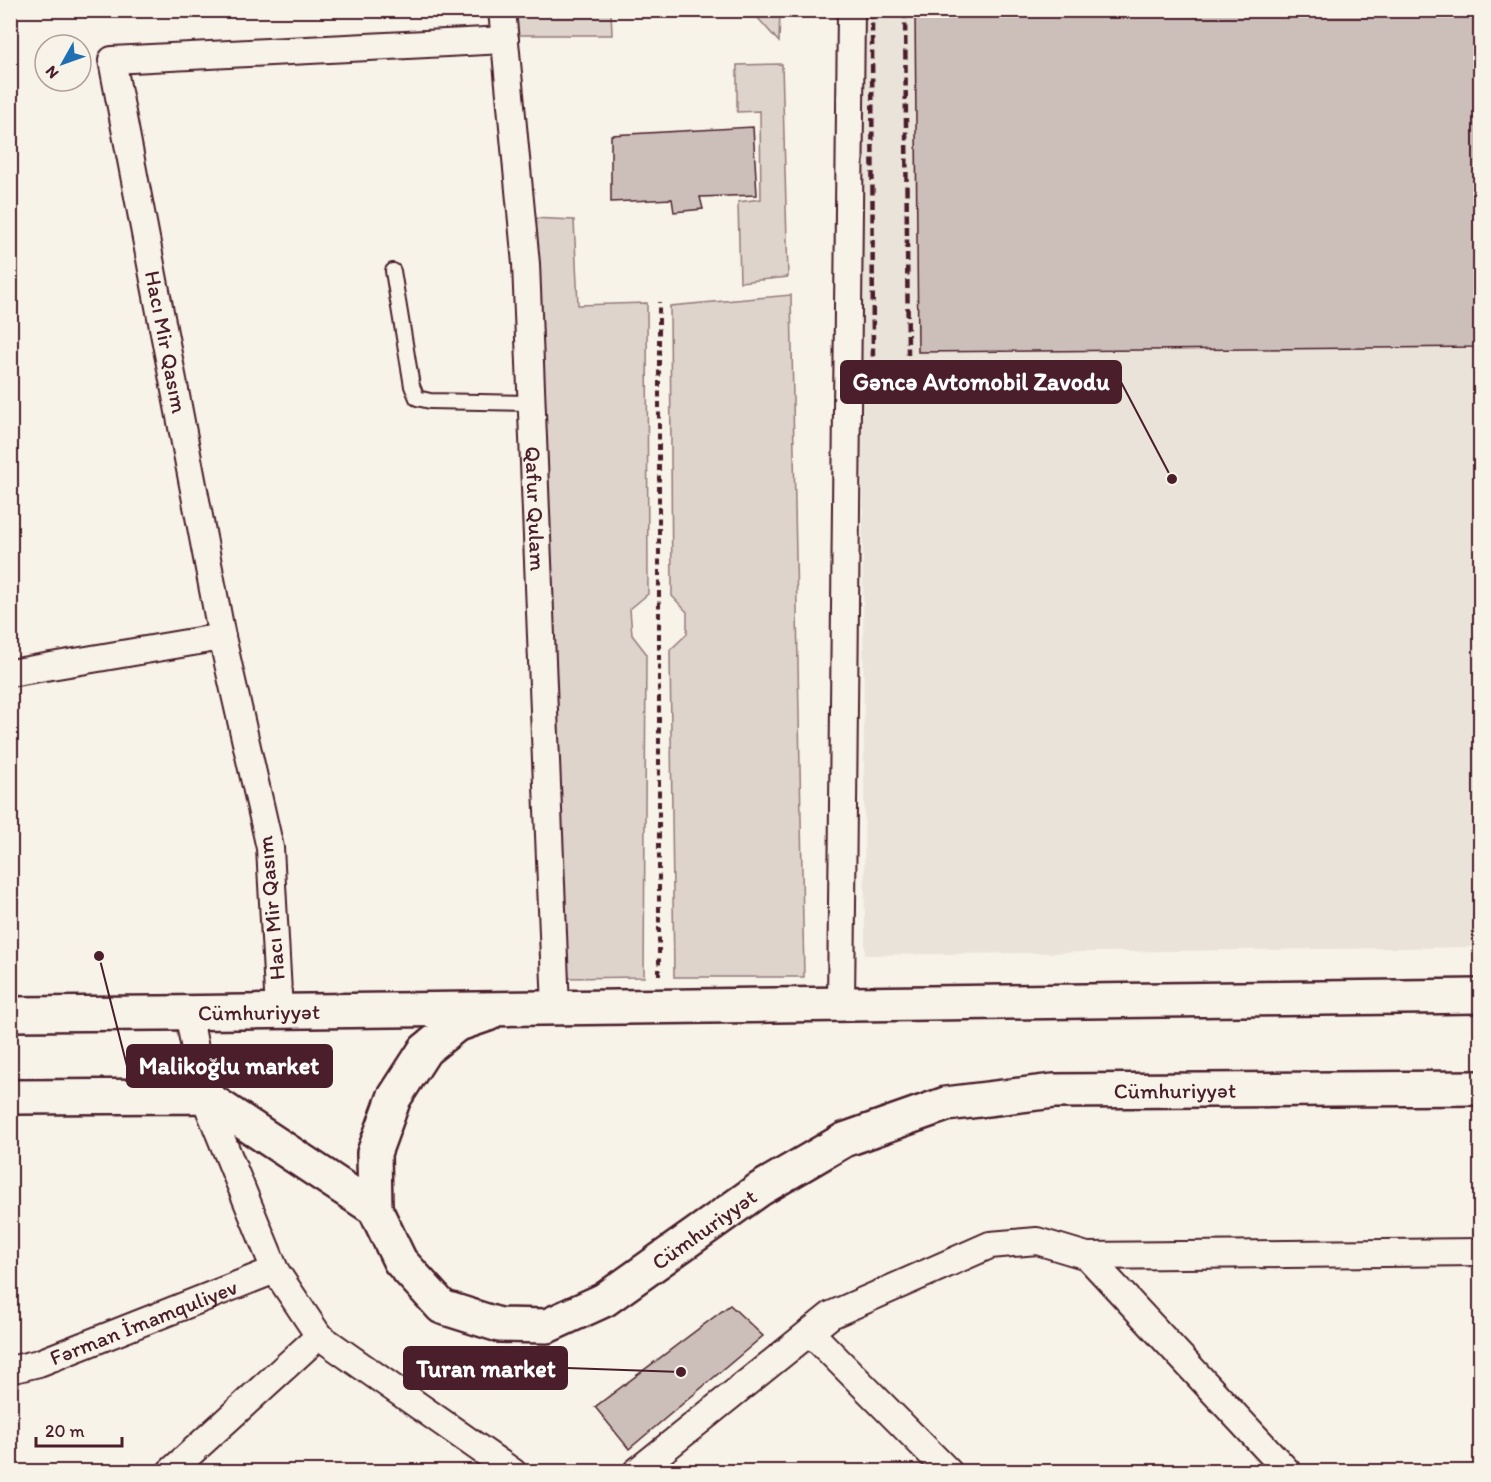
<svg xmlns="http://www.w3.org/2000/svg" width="1491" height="1482" viewBox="0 0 1491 1482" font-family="Itim,sans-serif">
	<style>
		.built { fill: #eae3da }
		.green { fill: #ded4cc; stroke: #947a7c; stroke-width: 1.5 }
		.building { fill: #ccbfb9; stroke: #4a1f2b; stroke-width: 1.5 }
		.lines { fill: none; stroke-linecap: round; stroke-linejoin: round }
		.service-casing { stroke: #4a1f2b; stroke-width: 18 }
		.minor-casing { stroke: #4a1f2b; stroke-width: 30 }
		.secondary-casing { stroke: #4a1f2b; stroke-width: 38 }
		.path { stroke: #4a1f2b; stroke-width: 4; stroke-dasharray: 6 4.5; stroke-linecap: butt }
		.service { stroke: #f7f3e8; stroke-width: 14 }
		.minor { stroke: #f7f3e8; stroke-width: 26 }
		.secondary { stroke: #f7f3e8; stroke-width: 33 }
		.rail { stroke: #4a1f2b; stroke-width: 4.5; stroke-dasharray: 9 4.5; stroke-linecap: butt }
		.labels { text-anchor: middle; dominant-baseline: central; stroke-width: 5; stroke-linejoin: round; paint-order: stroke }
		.street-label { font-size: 22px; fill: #4a1f2b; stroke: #f7f3e8 }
		.leader { fill: none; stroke: #4a1f2b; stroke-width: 2 }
		.callout-dot { fill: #4a1f2b; stroke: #f7f3e8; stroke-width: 2 }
		.callout { fill: #4a1f2b; stroke: #4a1f2b; stroke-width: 2 }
		.callout-label { font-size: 24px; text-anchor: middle; font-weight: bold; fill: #fff }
	</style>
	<rect width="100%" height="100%" fill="#f7f3e8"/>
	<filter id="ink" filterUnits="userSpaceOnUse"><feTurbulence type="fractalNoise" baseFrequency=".0167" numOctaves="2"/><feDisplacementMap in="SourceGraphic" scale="12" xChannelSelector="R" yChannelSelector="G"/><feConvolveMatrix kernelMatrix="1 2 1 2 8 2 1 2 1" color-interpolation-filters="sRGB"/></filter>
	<g filter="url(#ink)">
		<polygon class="built" points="860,11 1480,11 1480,947 865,955"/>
		<g class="green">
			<polygon points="515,11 611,11 612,35 517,35"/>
			<polygon points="756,11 780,11 779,42 757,17"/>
			<polygon points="782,64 788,277 740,282 738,202 761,199 760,111 737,112 737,65"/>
			<polygon points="531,218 574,220 578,305 647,303 648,594 630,609 632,635 646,653 644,977 563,978"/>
			<polygon points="791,295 804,977 674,977 670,650 687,634 687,612 672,596 670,306"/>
		</g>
		<g class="building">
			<polygon points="678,10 736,10 736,14 679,13"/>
			<polygon points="915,10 1480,10 1480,347 918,352"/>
			<polygon points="753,127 757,195 700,197 703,209 674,212 672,199 611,202 611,135"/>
			<polygon points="730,1305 763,1336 629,1449 595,1407"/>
		</g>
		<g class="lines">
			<defs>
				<polyline id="service" points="393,271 412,386 417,398 430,401 532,403"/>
				<g id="minor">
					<path id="s1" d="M502,10L526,264L556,1008"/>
					<polyline points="10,673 222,637"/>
					<polyline points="841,1004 851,10"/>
					<polyline points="279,1011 270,848 222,637 112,60 505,40"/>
					<polyline points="188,1012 204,1096 275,1270 319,1336 513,1472"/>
					<polyline points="1087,1256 1288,1472"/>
					<polyline points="810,1332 949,1472"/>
					<path id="s2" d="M10,1370L39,1363L275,1270"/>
					<polyline points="170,1472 319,1336"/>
					<polyline points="636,1472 831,1315 990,1245 1037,1241 1087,1256 1480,1252"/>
				</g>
				<g id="secondary">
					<path id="s3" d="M10,1014L159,1013L1480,996"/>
					<path id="s4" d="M10,1097L204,1096L375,1209L400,1261L442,1307L499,1325L547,1326L604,1300L760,1189L844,1140L946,1104L1054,1091L1480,1088"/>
					<polyline points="375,1209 374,1153 394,1098 425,1050 456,1025 488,1014"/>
				</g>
			</defs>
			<use href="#service" class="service-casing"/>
			<use href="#minor" class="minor-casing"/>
			<use href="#secondary" class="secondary-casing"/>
			<polyline class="path" points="659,975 659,302"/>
			<use href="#service" class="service"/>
			<use href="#minor" class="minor"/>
			<use href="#secondary" class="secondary"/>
			<g class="rail">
				<polyline points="872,10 873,387"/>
				<polyline points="905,10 908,355"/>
			</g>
		</g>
	</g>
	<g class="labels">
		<g class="street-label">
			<text transform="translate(166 342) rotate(79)">Hacı Mir Qasım</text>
			<text stroke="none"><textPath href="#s1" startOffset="500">Qafur Qulam</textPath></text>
			<text transform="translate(271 908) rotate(-95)">Hacı Mir Qasım</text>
			<text stroke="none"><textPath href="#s3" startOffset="249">Cümhuriyyət</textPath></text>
			<text stroke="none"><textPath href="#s4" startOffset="1316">Cümhuriyyət</textPath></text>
			<text stroke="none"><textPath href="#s4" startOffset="812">Cümhuriyyət</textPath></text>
			<text stroke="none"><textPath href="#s2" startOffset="142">Fərman İmamquliyev</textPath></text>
		</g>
	</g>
	<path class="leader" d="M1172 479L1121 382M99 956L127 1066M681 1372L567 1368"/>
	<g class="callout-dot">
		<circle cx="1172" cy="479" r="6"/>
		<circle cx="99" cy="956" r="6"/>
		<circle cx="681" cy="1372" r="6"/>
	</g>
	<g class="callout">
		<rect x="841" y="361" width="280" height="42" rx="6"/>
		<rect x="127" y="1045" width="205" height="42" rx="6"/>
		<rect x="404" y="1347" width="163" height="42" rx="6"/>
	</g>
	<g class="callout-label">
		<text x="981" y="390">Gəncə Avtomobil Zavodu</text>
		<text x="229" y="1074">Malikoğlu market</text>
		<text x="486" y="1377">Turan market</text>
	</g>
	<rect width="1491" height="1482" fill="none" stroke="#f7f3e8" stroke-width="36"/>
	<rect x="18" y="18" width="1455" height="1446" fill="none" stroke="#4a1f2b" stroke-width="2" filter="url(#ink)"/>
	<g transform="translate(63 63) rotate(230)"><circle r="28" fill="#f7f3e8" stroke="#b29e9c" stroke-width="1.5"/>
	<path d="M0-4.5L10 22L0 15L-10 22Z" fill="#1f6fb2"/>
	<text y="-9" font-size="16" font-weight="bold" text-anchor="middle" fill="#4a1f2b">N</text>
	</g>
	<path d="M36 1437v9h86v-9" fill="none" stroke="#4a1f2b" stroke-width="3"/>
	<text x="45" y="1437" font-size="18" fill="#4a1f2b" stroke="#f7f3e8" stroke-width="4.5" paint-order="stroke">20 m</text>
</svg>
